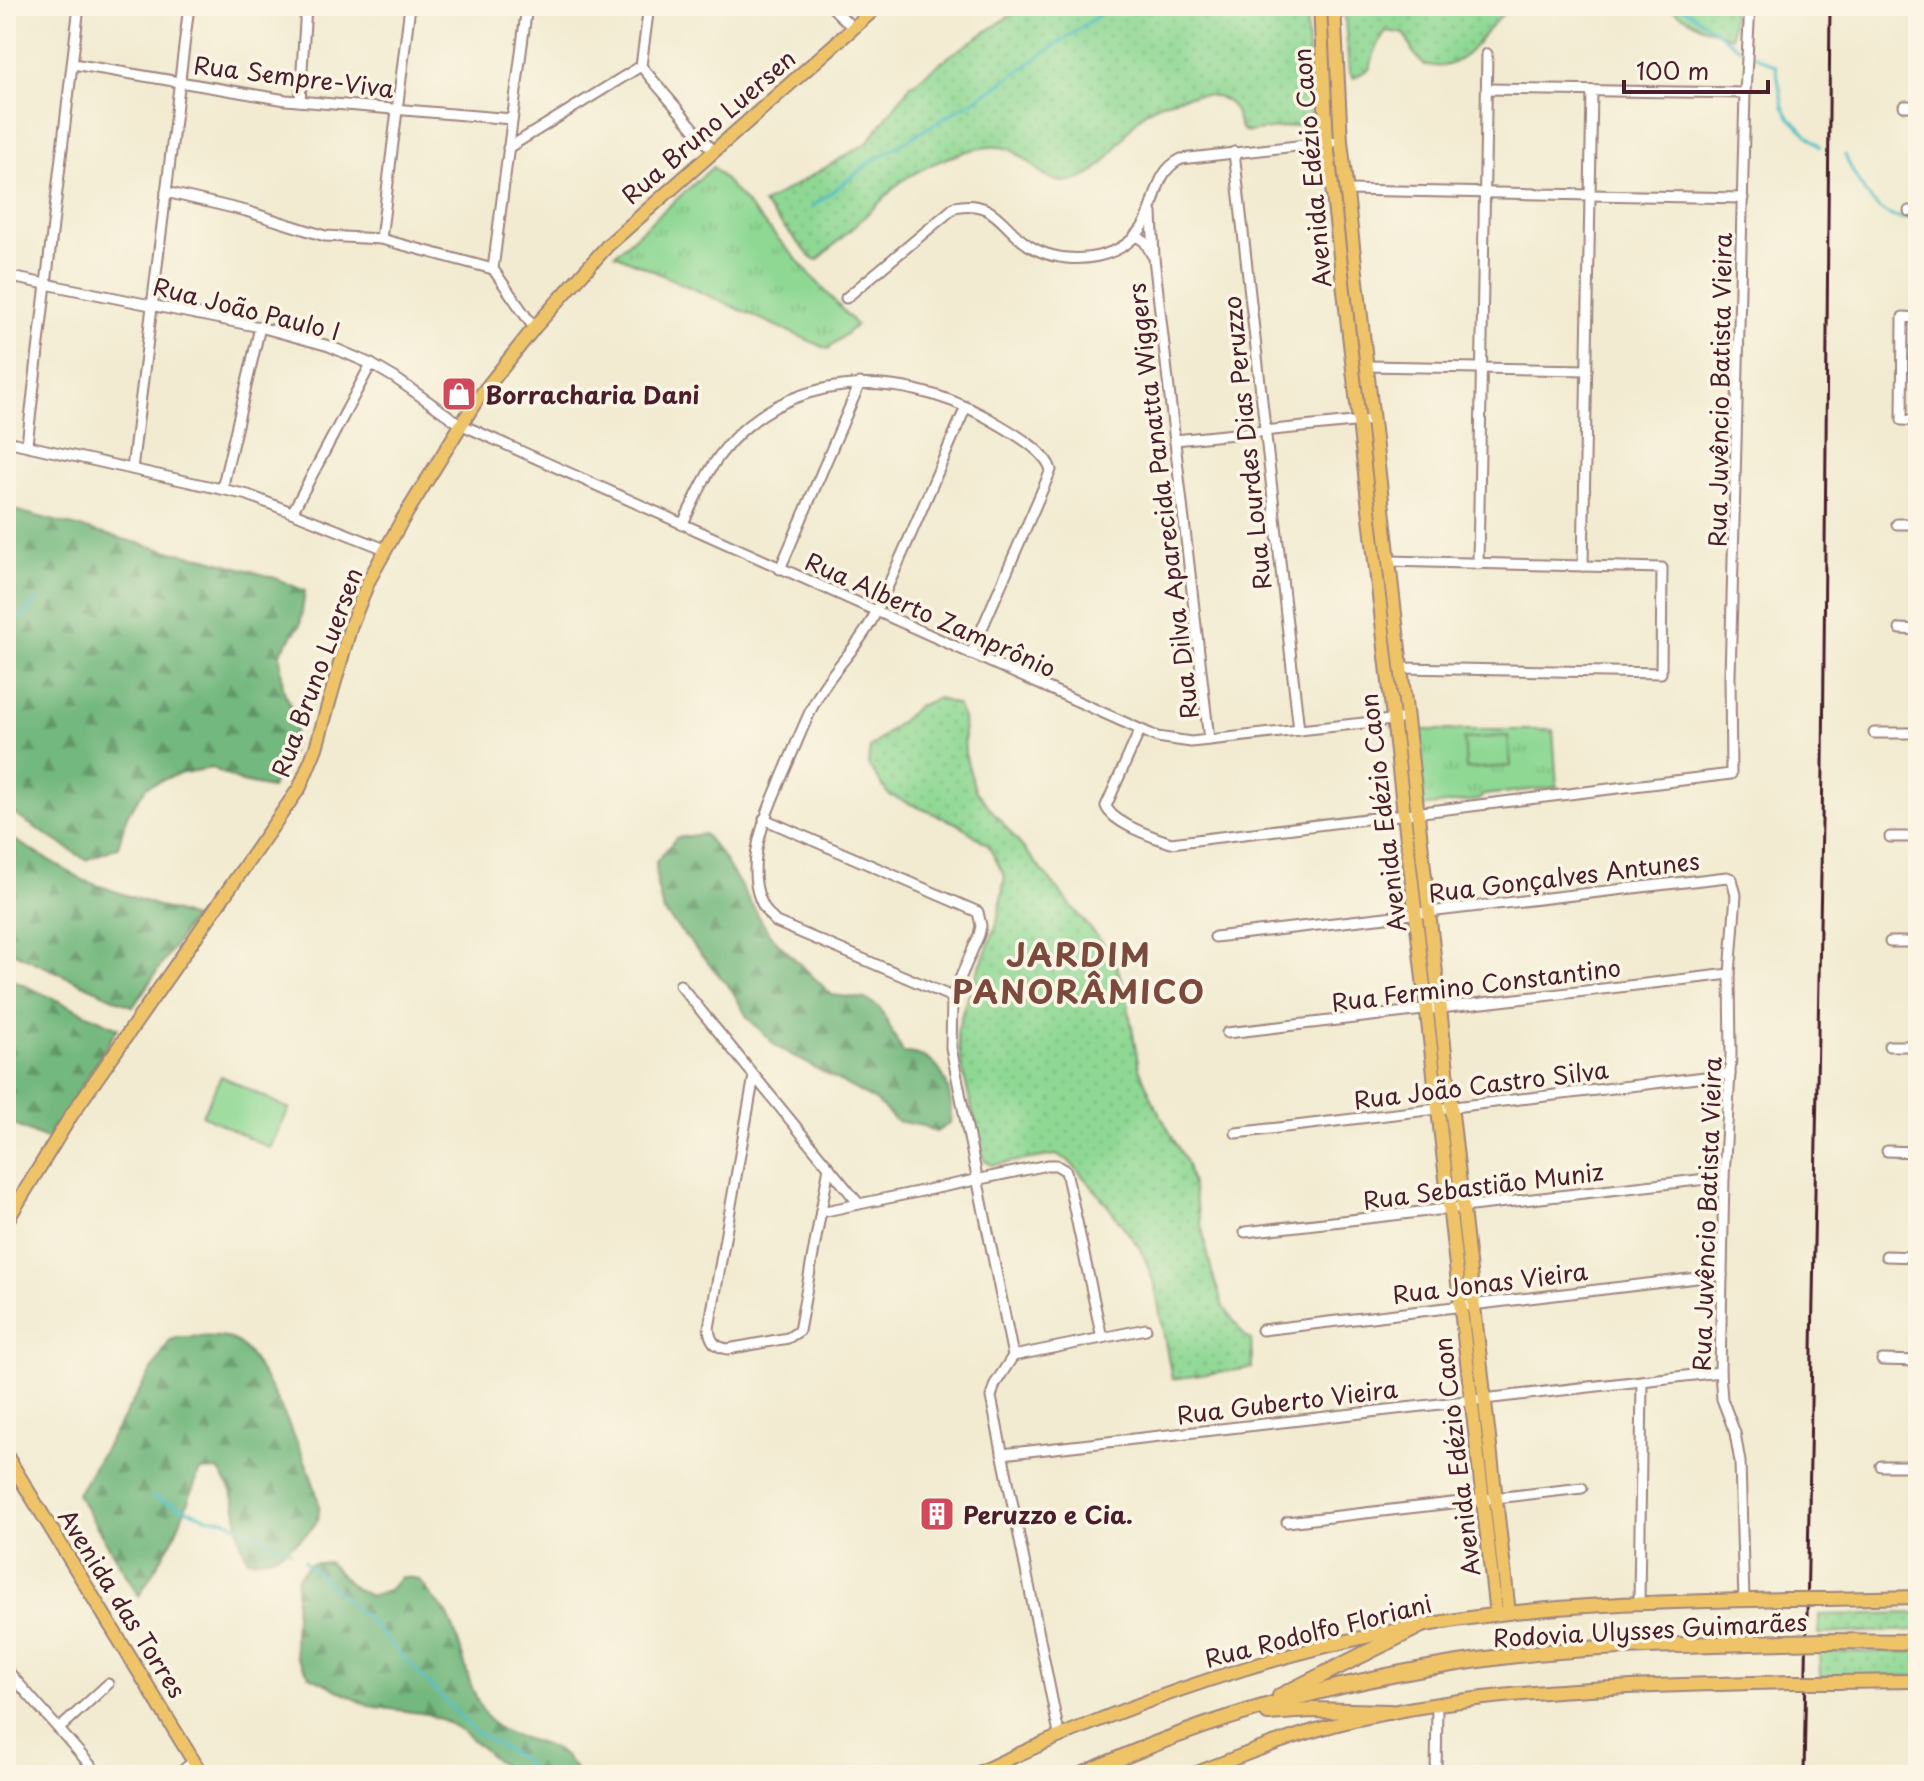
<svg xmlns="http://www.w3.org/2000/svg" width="1924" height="1781" viewBox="0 0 1924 1781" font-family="'Playpen Sans',sans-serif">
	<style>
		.grass { fill: url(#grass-dots); stroke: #6c7c60; stroke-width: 2 }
		.forest { fill: url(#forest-firs); stroke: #5e6c54; stroke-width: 2 }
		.park { fill: url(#park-tufts); stroke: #6c7c60; stroke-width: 2 }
		.pitch { fill: #8fd894; stroke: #6c7c60; stroke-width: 2 }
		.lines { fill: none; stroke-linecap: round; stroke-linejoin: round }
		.stream { stroke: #4ebcc5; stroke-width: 3 }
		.minor-casing { stroke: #9e857e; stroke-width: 13 }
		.major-casing { stroke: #9e857e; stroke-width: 16 }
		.highway-casing { stroke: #9e857e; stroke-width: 18 }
		.minor { stroke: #fff; stroke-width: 9 }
		.major { stroke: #efc469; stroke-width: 12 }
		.highway { stroke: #efc469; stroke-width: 14 }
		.rail { stroke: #4a1f2b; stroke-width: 3 }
		.major-bridge-casing { stroke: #9e857e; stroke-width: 16; stroke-linecap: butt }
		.highway-bridge-casing { stroke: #9e857e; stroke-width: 18; stroke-linecap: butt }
		.major-bridge { stroke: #efc469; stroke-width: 12 }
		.highway-bridge { stroke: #efc469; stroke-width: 14 }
		.labels { text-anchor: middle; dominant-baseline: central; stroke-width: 7; stroke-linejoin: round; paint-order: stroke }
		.street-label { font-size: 24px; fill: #4a1f2b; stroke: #fcf5e5 }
		.poi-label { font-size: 24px; font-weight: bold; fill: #4a1f2b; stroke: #fcf5e5; text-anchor: start }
		.district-label { font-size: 32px; font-weight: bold; letter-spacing: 2px; fill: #7b4a3c; stroke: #fcf5e5 }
	</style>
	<defs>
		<pattern id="grass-dots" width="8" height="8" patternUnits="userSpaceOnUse" patternTransform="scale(2)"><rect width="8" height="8" fill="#8fd894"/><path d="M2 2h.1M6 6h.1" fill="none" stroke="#7db980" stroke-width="1.8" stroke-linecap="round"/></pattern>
		<pattern id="forest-firs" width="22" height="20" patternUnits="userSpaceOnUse" patternTransform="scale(2)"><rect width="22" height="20" fill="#73b87e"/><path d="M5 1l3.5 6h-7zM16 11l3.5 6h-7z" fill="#609567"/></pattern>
		<pattern id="park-tufts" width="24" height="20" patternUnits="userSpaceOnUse" patternTransform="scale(2)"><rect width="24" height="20" fill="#8fd894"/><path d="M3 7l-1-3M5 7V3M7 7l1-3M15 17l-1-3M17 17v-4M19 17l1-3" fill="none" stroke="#7db980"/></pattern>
	</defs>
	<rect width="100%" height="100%" fill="#fcf5e5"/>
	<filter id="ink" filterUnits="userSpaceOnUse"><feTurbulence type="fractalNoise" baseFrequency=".0125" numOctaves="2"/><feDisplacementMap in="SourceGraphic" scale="16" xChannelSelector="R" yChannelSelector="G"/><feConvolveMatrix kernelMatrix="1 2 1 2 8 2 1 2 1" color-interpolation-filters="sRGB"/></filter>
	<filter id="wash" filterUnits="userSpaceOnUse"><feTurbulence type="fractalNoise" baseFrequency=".006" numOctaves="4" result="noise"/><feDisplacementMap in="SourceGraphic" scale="32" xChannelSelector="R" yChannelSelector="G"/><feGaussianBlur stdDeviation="1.8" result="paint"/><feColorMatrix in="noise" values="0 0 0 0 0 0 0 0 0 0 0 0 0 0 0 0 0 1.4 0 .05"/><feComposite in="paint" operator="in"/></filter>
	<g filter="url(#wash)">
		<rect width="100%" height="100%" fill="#f2ebd1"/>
		<g class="grass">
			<path d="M1025,6H1306L1311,119L1307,124L1248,132L1242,130C1238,123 1237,114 1233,108C1224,94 1202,94 1188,96C1172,99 1155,103 1143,114C1121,134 1106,175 1074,181C1045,187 1034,161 1011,150C985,138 932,163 908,177C898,183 889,193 881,201C860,221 839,240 818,260L813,259L763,204L867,143L911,85L948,57Z"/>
			<path d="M1344,6H1522C1488,10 1480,60 1443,66C1438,67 1430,65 1424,65L1412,51L1405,34L1386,31L1375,50L1370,68L1354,78L1349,71Z"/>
			<polygon points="1666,6 1733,6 1731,37 1702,27"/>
			<polygon points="1338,159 1365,398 1362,400 1335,161"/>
			<polygon points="1367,441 1370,442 1397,698 1395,697"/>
			<polygon points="938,698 957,705 963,718 965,754 975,790 1114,957 1126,994 1139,1068 1154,1103 1187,1164 1212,1272 1223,1306 1244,1335 1251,1339 1252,1368 1172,1379 1155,1286 1142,1251 1097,1192 1068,1160 1056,1155 992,1165 984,1160 961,1063 957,1033 964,1007 997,923 1005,877 988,845 958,824 889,795 868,765 870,748 918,706"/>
			<polygon points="1918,1613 1918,1630 1819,1634 1819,1615"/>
			<polygon points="1819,1652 1918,1652 1918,1676 1820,1677"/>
		</g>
		<g class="forest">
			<polygon points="6,508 172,552 206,558 275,578 305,591 300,625 280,653 283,689 297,721 290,753 271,788 242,782 212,768 178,774 147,786 127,815 118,847 86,860 6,809"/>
			<path d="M704,834L723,857L770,935L832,995L865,999L880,1008L903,1053C942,1053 954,1089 950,1123L936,1132L923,1126L896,1121L876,1101L777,1047L747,1017L732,990L664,912L657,886L656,862L676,838Z"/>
			<polygon points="6,835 85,881 193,918 133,1007 6,949"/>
			<polygon points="6,977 118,1028 48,1140 6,1121"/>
			<path d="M181,1337C197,1337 223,1334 237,1342C259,1354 323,1487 319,1512C316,1529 306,1534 293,1544C278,1555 267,1561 248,1559C236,1538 240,1528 236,1507C234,1493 226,1481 218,1470L200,1471L174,1537L139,1596L77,1494L170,1340Z"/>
			<path d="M328,1562L354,1588L370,1596L388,1591L401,1577C406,1577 415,1578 419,1580C423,1583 427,1591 430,1595C435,1602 443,1607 447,1614C463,1642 465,1684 484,1713C507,1750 552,1728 579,1775H513L462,1731L445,1721L427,1714L369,1706L310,1676L296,1657L294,1637L297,1578L309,1564Z"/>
		</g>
		<g class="park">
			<polygon points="713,167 856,325 828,349 615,254"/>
			<polygon points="1413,730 1553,730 1557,787 1483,795 1479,800 1421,807"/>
		</g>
		<g class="pitch">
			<polygon points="1508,736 1511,766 1466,769 1464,739"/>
			<polygon points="221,1076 289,1109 270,1148 202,1115"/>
		</g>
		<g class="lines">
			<g class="stream">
				<path d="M1181,6C1208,16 1234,13 1261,6"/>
				<polyline points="1678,6 1688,11 1739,48"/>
				<polyline points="1754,55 1776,66 1783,107 1790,118 1820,147"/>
				<path d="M1845,155C1853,174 1871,209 1892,216C1900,219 1910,218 1918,219"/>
				<polyline points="812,207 871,162 994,88 1112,6"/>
				<polyline points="6,618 24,616 36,600"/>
				<polyline points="153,1497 206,1517 225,1520 291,1551"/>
				<polyline points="304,1561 367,1619 474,1731 520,1758 539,1775"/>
			</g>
		</g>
	</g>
	<g filter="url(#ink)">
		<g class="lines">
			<defs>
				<g id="minor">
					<polyline points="527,6 493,269 534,328"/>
					<polyline points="649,6 641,66 713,151"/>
					<polyline points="831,6 853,28"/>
					<polyline points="73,64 286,100 512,119"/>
					<polyline points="1487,89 1745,93"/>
					<polyline points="300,101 306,6"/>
					<polyline points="1904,106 1918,106"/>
					<polyline points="508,148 641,66"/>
					<polyline points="1234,152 1299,730"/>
					<polyline points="1347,190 1743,198"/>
					<polyline points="166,192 246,211 325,236 381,239 493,269"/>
					<polyline points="1909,211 1918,212"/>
					<polyline points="1152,213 1154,258 1209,740"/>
					<polyline points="1135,235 1145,242 1152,255"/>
					<polyline points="381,239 410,6"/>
					<polyline points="6,276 260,327 329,346 371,364 395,378 460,424 1157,737 1191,742 1400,719"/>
					<path d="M846,298L955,207C998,197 1004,235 1037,250C1073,267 1127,259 1146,221C1158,197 1155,172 1181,159L1341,141"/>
					<polyline points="1918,318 1903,317 1902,420 1918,421"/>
					<polyline points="1367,366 1587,370"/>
					<polyline points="1175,440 1373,420"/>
					<polyline points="6,441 248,495 385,549"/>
					<polyline points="27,444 79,6"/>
					<polyline points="132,469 189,6"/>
					<polyline points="222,489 260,327"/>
					<polyline points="293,511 371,364"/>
					<polyline points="1897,524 1918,524"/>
					<path d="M682,525C694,502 704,476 720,455C784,370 899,368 986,417C1005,428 1045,449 1051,470L971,654"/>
					<polyline points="1389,561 1662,568 1661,673 1401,668"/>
					<polyline points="1478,564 1487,54"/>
					<polyline points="1583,566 1592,91"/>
					<polyline points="780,569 860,383"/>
					<polyline points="1900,629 1918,630"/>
					<path d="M1140,730L1106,806C1112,823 1153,837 1171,843L1731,774L1730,677L1745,93L1750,6"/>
					<polyline points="1874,733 1918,733"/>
					<polyline points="764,819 978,912 981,926 979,935 952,997 951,1048 1013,1356"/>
					<polyline points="1890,837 1918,837"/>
					<polyline points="1215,937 1727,877 1732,879 1736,895 1730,974 1731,1055 1724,1177 1720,1372 1722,1399 1735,1433 1740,1462 1744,1601"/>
					<polyline points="1890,942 1918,942"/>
					<polyline points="680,985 859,1204 1048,1165 1056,1165 1066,1171 1102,1338"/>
					<path d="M952,997L776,922C730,880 771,804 790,758C801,733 811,705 827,682C842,660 861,642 873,618C906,549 935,477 966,407"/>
					<polyline points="1227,1033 1730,974"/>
					<polyline points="1889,1046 1918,1046"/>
					<path d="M754,1076L709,1328C710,1341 715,1347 728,1349L788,1338L799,1331L829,1167"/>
					<polyline points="1236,1133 1730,1074"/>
					<polyline points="1887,1151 1918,1152"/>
					<polyline points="821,1212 859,1204"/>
					<polyline points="1245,1232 1724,1177"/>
					<polyline points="1886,1256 1918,1257"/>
					<polyline points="1262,1330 1722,1275"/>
					<polyline points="1013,1356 995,1384 991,1397 1059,1734"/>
					<polyline points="1013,1356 1146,1329"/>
					<polyline points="1882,1360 1918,1361"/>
					<polyline points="1002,1454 1720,1372"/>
					<polyline points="1881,1466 1918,1466"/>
					<polyline points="1287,1522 1582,1488"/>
					<polyline points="1639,1604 1642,1381"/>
					<polyline points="6,1669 99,1775"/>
					<polyline points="59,1729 108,1684"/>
					<polyline points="177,1775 194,1761"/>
					<polyline points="1436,1775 1437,1705"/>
				</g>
				<g id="major">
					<polyline points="1320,6 1327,143 1496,1614"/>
					<polyline points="1334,6 1341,141 1509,1613"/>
					<polyline points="6,1222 72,1114 300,787 316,748 351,625 369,580 401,522 476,401 534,328 608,245 878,6"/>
					<polyline points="6,1455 202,1775"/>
					<polyline points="1829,1599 1918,1597"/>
					<polyline points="1836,1682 1918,1681"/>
					<path d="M974,1775C1141,1695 1316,1636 1500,1614C1594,1602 1691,1602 1785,1599"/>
					<path d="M1192,1775C1245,1754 1298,1733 1354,1720C1496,1687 1646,1686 1791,1682"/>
				</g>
				<g id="highway">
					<polyline points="1826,1641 1918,1642"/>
					<polyline points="1280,1696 1420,1626"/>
					<polyline points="1268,1713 1311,1710 1390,1712"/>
					<path d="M1082,1775C1215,1713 1363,1674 1509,1656C1600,1645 1692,1645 1783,1642"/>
				</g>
			</defs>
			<use href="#minor" class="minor-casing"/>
			<use href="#major" class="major-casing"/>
			<use href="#highway" class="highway-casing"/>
			<use href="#minor" class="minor"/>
			<use href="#major" class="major"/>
			<use href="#highway" class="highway"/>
			<polyline class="rail" points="1804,1775 1823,768 1830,6"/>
			<defs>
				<g id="major-bridge">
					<polyline points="1785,1599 1829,1599"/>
					<polyline points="1791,1682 1836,1682"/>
				</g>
				<polyline id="highway-bridge" points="1783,1642 1826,1641"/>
			</defs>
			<use href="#major-bridge" class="major-bridge-casing"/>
			<use href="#highway-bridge" class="highway-bridge-casing"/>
			<use href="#major-bridge" class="major-bridge"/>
			<use href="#highway-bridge" class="highway-bridge"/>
		</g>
	</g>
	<defs>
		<symbol id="shop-square" viewBox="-11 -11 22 22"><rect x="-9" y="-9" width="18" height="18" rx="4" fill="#d1495b" stroke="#fcf5e5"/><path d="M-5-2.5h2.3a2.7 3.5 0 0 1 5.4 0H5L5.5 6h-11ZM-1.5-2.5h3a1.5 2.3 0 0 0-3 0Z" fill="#fff"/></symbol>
		<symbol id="building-square" viewBox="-11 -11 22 22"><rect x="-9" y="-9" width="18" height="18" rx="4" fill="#d1495b" stroke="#fcf5e5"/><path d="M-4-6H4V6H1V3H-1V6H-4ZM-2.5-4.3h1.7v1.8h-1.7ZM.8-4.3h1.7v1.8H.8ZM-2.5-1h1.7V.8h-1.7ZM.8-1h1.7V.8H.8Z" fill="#fff"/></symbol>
	</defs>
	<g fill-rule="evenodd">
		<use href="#shop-square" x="439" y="374" width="40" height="40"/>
		<use href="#building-square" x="917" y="1494" width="40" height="40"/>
	</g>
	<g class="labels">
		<g class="street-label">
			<text transform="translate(294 76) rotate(7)">Rua Sempre-Viva</text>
			<text transform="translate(708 126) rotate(-41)">Rua Bruno Luersen</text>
			<text transform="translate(1311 168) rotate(-95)">Avenida Edézio Caon</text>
			<text transform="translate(247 308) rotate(14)">Rua João Paulo I</text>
			<text transform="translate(1719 390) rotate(-89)">Rua Juvêncio Batista Vieira</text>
			<text transform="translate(1246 443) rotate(-96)">Rua Lourdes Dias Peruzzo</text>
			<text transform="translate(1162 501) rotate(-97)">Rua Dilva Aparecida Panatta Wiggers</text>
			<text transform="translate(931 614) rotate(24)">Rua Alberto Zamprônio</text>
			<text transform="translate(316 672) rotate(-70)">Rua Bruno Luersen</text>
			<text transform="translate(1382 813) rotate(-97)">Avenida Edézio Caon</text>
			<text transform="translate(1564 876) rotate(-7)">Rua Gonçalves Antunes</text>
			<text transform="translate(1476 984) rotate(-7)">Rua Fermino Constantino</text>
			<text transform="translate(1481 1084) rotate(-7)">Rua João Castro Silva</text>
			<text transform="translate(1483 1185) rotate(-7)">Rua Sebastião Muniz</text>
			<text transform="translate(1706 1214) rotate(-88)">Rua Juvêncio Batista Vieira</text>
			<text transform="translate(1490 1282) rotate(-7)">Rua Jonas Vieira</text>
			<text transform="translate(1287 1401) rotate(-7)">Rua Guberto Vieira</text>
			<text transform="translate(1456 1457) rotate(-97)">Avenida Edézio Caon</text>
			<text transform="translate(123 1603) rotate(58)">Avenida das Torres</text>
			<text transform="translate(1650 1629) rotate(-3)">Rodovia Ulysses Guimarães</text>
			<text transform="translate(1318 1630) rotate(-14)">Rua Rodolfo Floriani</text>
		</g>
		<g class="poi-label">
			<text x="485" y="394">Borracharia Dani</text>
			<text x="963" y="1514">Peruzzo e Cia.</text>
		</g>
		<g class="district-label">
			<text x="1079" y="954">JARDIM<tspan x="1079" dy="37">PANORÂMICO</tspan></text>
		</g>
	</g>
	<rect width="1924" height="1781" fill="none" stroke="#fcf5e5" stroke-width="32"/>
	<path d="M1624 80v12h144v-12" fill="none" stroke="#4a1f2b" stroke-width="4"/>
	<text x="1636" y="80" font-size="24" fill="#4a1f2b" stroke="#fcf5e5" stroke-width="6" paint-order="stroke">100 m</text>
</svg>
